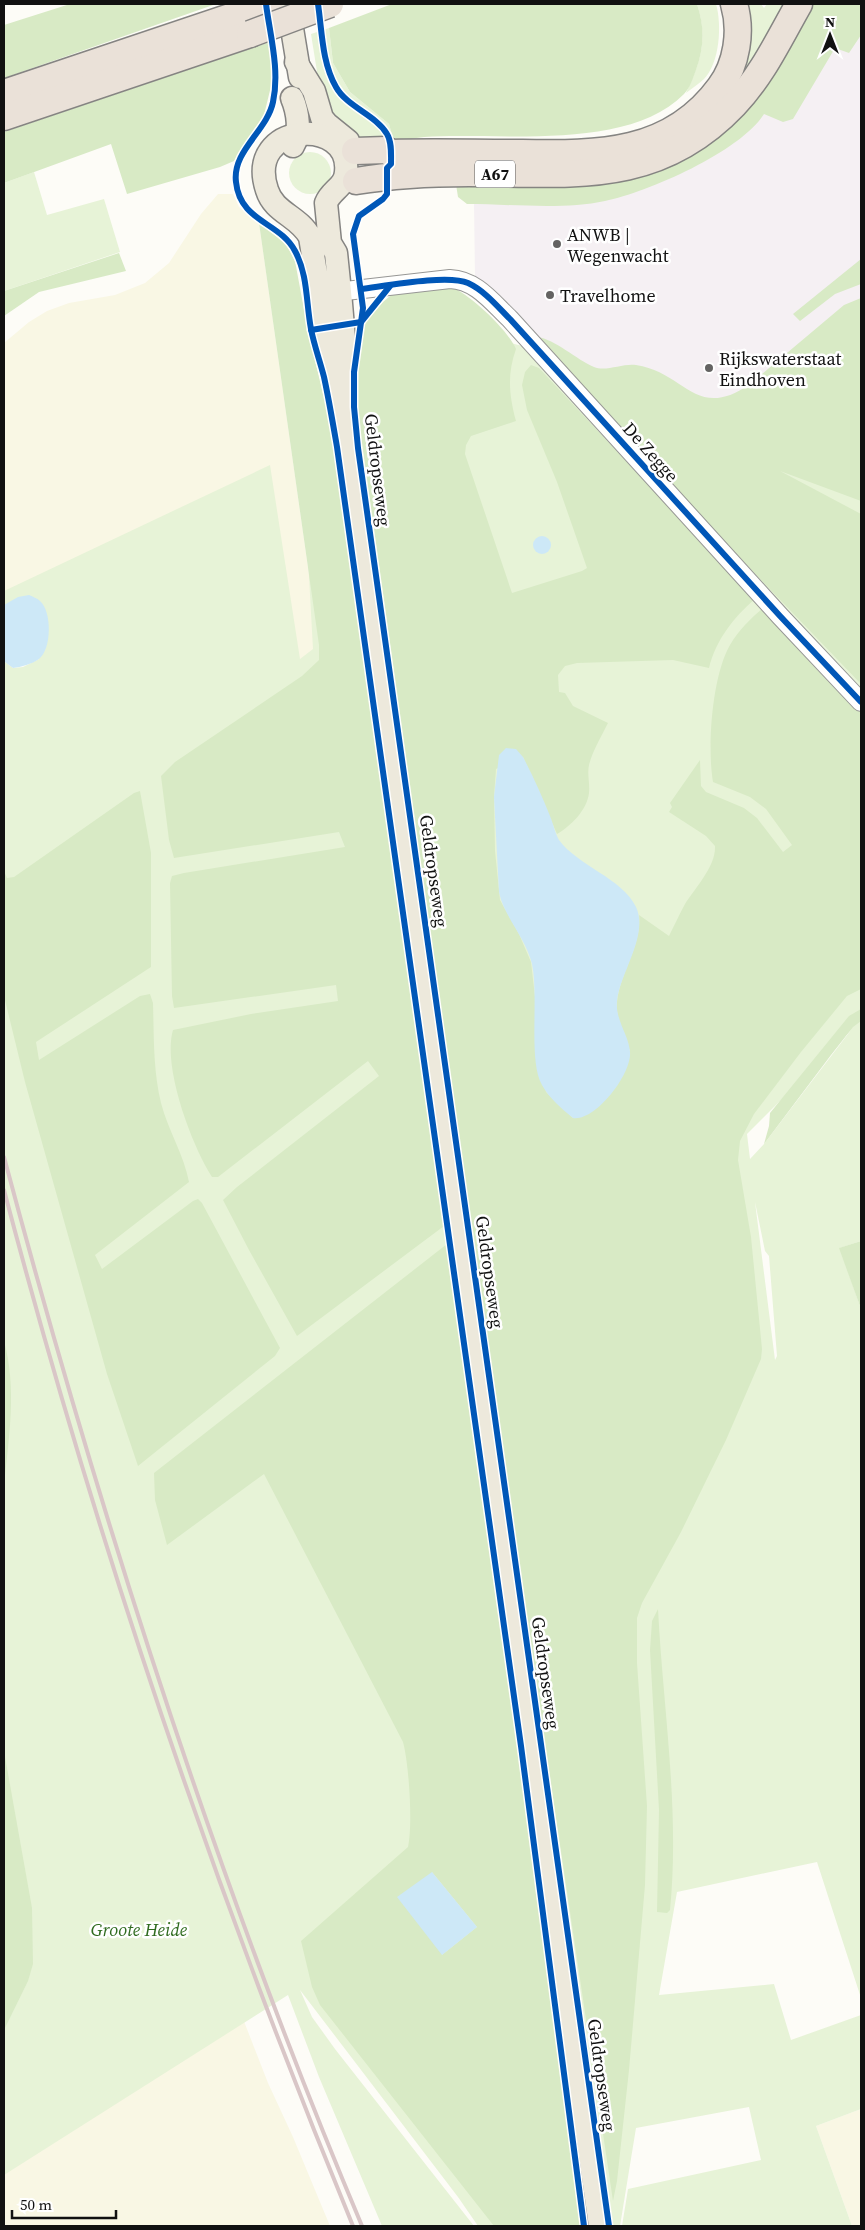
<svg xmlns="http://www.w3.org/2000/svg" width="865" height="2230" viewBox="0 0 865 2230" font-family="'Source Serif 4',serif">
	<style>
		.industrial { fill: #f5f0f3 }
		.farmland { fill: #f9f7e4 }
		.green { fill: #e7f3d7; fill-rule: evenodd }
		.forest { fill: #d8eac5; fill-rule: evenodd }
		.water { fill: #cde8f7 }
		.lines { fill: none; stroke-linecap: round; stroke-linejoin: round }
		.minor-casing { stroke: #979795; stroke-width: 20 }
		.major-casing { stroke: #858482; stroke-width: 25 }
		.highway-casing { stroke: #858482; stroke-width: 29 }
		.minor { stroke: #fffffe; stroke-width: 18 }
		.major { stroke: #ede9dc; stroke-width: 22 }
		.highway { stroke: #eae1d8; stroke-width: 26 }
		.rail { stroke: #d9c6c7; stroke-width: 4 }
		.highway-bridge-casing { stroke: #858482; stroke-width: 29; stroke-linecap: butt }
		.highway-bridge { stroke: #eae1d8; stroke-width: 26 }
		.cycleway-casing { stroke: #fff; stroke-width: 9 }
		.cycleway { stroke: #0057b8; stroke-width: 6 }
		.poi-dot { fill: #646362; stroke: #fff; stroke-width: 2 }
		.labels { text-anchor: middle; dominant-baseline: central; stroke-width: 5; stroke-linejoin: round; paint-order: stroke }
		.shield { fill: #fff; stroke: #585858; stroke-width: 1 }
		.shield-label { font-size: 16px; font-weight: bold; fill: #111 }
		.poi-label { font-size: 18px; fill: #111; stroke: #fff; text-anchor: start }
		.street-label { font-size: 18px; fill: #111; stroke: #fff }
		.park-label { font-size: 18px; font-style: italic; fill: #2f6b1f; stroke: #fff }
	</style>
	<rect width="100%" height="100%" fill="#fdfcf7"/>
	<polygon class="industrial" points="861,4 861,318 722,453 544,345 493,290 475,276 474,204 493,194 579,189"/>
	<g class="farmland">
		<polygon points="218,194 233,194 239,207 259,223 319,645 302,676 4,591 4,343 29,322 47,311 69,303 115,295 145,283 169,263 201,214"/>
		<polygon points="224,1970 268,2083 293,2137 330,2226 4,2226 4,2060"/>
		<polygon points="861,2109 861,2226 852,2226 816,2126"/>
	</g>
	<g class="green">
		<path d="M697,4H716C722,24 720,63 704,79C699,84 692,88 686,93C701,61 708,39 697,4Z"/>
		<polygon points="740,4 761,4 764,8 767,4 788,4 742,76 728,80"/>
		<polygon points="329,28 333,63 350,92 389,124 394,142 366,142 333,119 318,78 311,34"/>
		<circle cx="310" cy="173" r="21"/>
		<polygon points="34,172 47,215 104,199 120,252 4,291 4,183"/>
		<path d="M443,325L530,348L544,371H602L718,441L861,326V1241L840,1248L861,1309V1998L817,1862L677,1892L659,1995L774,1984L791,2040L861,2015V2109L816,2126L852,2226H622L628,2189L761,2160L749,2107L636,2128L620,2226H478L458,2197L300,1990L312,2017L335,2049L474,2226H382L319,2077L288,1995L4,2175V656L5,662L13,668L23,667L39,659L4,605V591L270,465L300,659L313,649L299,395L371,394ZM53,851L24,880L18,875ZM851,1030L764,1144L750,1159L747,1134ZM755,1202L765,1251L769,1256L777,1356L775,1360Z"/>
	</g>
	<g class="forest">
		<polygon points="70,4 216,4 4,78 4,25"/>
		<path d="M392,4H697C705,28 704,47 696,70C693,78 690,88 684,94C627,152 498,132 424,137C414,138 404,141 394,142L389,124L350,92L333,63L329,28Z"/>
		<path d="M809,4H861V35L849,53L835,48L793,119L783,122L764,114C740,152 648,192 605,201C564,210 509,204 467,204L458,197L455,178L681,151Z"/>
		<polygon points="270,42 272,82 264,115 234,161 220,167 127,194 111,144 4,183 4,132"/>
		<path d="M259,223L286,244L295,261L308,331L329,419L366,663L444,1226L297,1336L249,1250L223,1200L237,1187L379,1076L368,1061L218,1177H212C192,1146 162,1067 173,1030L251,1014L338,1001L336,985L174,1008L172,996L170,883L172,876L184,873L345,847L339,832L174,858L169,840L161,776L175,762L302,676L319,660V645Z"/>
		<polygon points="119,253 126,271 39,292 4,316 4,291"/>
		<polygon points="861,259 861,284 835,294 800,321 793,314"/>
		<path d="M451,287C470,294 508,330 516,349C507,374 509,395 516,421L471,436L466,445L465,454L512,593L582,571L587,568L557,482L527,410L522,385L525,372L531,365L539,368L755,599C733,618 716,640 709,668L673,660L577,663L565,666L558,675L559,692L565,693L573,706L608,723C601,737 593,750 589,765C587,775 590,783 589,793C587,810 571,826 557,834L523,757L496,769L494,797L495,851L500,900L519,934L531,962L546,1092L573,1118L630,1051C625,1036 615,1018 617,1002C620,972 642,945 639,915L669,936C674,926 679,915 685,904C695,888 716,866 715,846L706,836L669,812L672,807L670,803L700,760L701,786L706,792L744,808L757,818L783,852L792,845L766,809L750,797L713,782C707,747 712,676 730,645C738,631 751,618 763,608L861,712V989L847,996L801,1052L754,1114L740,1141L738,1160L751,1237L762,1349L761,1359L726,1440L681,1532L642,1603L637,1618V1663L647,1806L645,1885L629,2070L617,2181L613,2201L518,1562L357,407L356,380L364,324L383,302L396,291Z"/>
		<path d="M861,298V501L780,471L861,514V684L691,507L537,337C555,339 577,360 594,367C606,372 623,363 636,365C685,372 696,422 750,384L844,305Z"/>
		<path d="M140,791L151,853V967L36,1042L39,1060L140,996L150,994L153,1003C154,1036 153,1070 161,1103C168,1130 184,1155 189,1182L95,1255L102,1269L193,1201L198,1199L202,1203L280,1348L275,1356L138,1466L107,1374L25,1082L4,996V871L7,878L14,877L134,793Z"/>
		<polygon points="861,1009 861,1021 853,1027 831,1055 764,1144 769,1126 770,1113 849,1016"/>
		<polygon points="861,1241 861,1309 839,1248"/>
		<path d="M447,1244L533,1854L546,1927L588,2226H494L320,2005L312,1987L301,1941L408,1847C413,1825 409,1764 403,1742L264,1474L167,1545L155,1500L154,1473ZM432,1872L477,1927L442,1955Z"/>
		<path d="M4,1341C17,1388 9,1438 4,1485Z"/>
		<path d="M658,1609C663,1708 680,1810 670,1910L667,1913L657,1912L659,1810L650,1650L652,1621Z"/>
		<polygon points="4,1751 32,1908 33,1964 28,1981 4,2030"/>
	</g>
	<g class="water">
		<circle cx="542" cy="545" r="9"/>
		<path d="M29,595C33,597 37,598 40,601C52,611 52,649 39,659C32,664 21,667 13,668L5,662L4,656V605L18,597Z"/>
		<path d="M506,748L516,749L523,757C533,776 542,796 550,816C553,823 555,833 559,840C578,866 622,878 636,907C649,935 620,973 617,1001C615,1020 629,1035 630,1052C632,1074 595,1122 573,1118C562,1109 549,1098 542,1085C528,1061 539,997 532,964C526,938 504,917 499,892L494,797L499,755Z"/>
		<polygon points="432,1872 477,1927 442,1955 397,1897"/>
	</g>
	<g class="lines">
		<defs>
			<path id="minor" d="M328,293L450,279C476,280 492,302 510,319L780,616L861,702"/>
			<g id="major">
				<polyline points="288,4 300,77"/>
				<polyline points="296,62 314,91 322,118 327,124 348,141"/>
				<path d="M292,98C298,112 301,133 293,146"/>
				<path d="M339,378L344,339L340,292L336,253L330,243L326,203C331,190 345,187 346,172C352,116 244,121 267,190C274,213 299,216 310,237L327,340L339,378L600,2226"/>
			</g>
			<g id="highway">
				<polyline points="4,93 269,4"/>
				<polyline points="4,117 250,34"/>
				<path d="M355,151L386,150L391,153C433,152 474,153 516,153C594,154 669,157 720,87C737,64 742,31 734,4"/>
				<path d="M356,181C393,175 431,173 469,173C571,173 656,187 734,105C762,76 779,39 799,4"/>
			</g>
		</defs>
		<use href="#minor" class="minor-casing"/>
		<use href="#major" class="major-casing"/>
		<use href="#highway" class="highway-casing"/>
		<use href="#minor" class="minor"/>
		<use href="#major" class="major"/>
		<use href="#highway" class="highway"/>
		<g class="rail">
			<path d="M4,1157C101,1520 216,1880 362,2226"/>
			<path d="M4,1190C97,1543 214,1889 353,2226"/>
		</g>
		<defs>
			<polyline id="highway-bridge" points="250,34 330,4"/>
		</defs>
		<use href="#highway-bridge" class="highway-bridge-casing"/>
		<use href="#highway-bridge" class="highway-bridge"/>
		<defs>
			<g id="cycleway">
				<path d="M266,4C270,35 280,70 273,102C267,131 232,151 236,182C240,222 280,222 295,251C308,275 306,303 311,329C314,345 320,361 324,377C329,400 333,424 337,447L521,1746L584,2226"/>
				<path d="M318,4C322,31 322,63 336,87C347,107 376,115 387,134C392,142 391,155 391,164L387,168V194L383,199L359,216L353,234L363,308L354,372V407L358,448L609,2226"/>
				<path d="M361,289C385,286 448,274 468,283C485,291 497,306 510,319L780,616L861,702"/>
				<polyline points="311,330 361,322 390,286"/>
			</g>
		</defs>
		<use href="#cycleway" class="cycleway-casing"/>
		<use href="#cycleway" class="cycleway"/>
	</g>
	<g class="poi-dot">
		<circle cx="557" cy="244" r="5"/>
		<circle cx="550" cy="295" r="5"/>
		<circle cx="709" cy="368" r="5"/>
	</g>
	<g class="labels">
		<rect class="shield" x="475" y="160.5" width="40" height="27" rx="4"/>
		<g class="shield-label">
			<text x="495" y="174">A67</text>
		</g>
		<g class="poi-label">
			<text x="567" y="234">ANWB |<tspan x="567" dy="21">Wegenwacht</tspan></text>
			<text x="560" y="295">Travelhome</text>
			<text x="719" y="358">Rijkswaterstaat<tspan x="719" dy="21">Eindhoven</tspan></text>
		</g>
		<g class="street-label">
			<text transform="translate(651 452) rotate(48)">De Zegge</text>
			<text transform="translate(378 470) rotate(83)">Geldropseweg</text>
			<text transform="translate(434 871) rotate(82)">Geldropseweg</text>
			<text transform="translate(490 1272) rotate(82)">Geldropseweg</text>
			<text transform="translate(546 1673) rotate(82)">Geldropseweg</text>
			<text transform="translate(602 2075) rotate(82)">Geldropseweg</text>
		</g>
		<g class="park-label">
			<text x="139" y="1929">Groote Heide</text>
		</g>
	</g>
	<rect width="865" height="2230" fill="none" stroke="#111111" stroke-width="10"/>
	<g transform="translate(830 35)" stroke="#ffffff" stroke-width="4" paint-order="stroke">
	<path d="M0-4L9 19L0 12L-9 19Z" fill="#111111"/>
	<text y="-8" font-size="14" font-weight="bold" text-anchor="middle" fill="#111111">N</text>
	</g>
	<path d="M12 2210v8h104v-8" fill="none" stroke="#111111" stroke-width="2.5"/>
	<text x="20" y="2210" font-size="15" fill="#111111" stroke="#ffffff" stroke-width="4" paint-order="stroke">50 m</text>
</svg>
